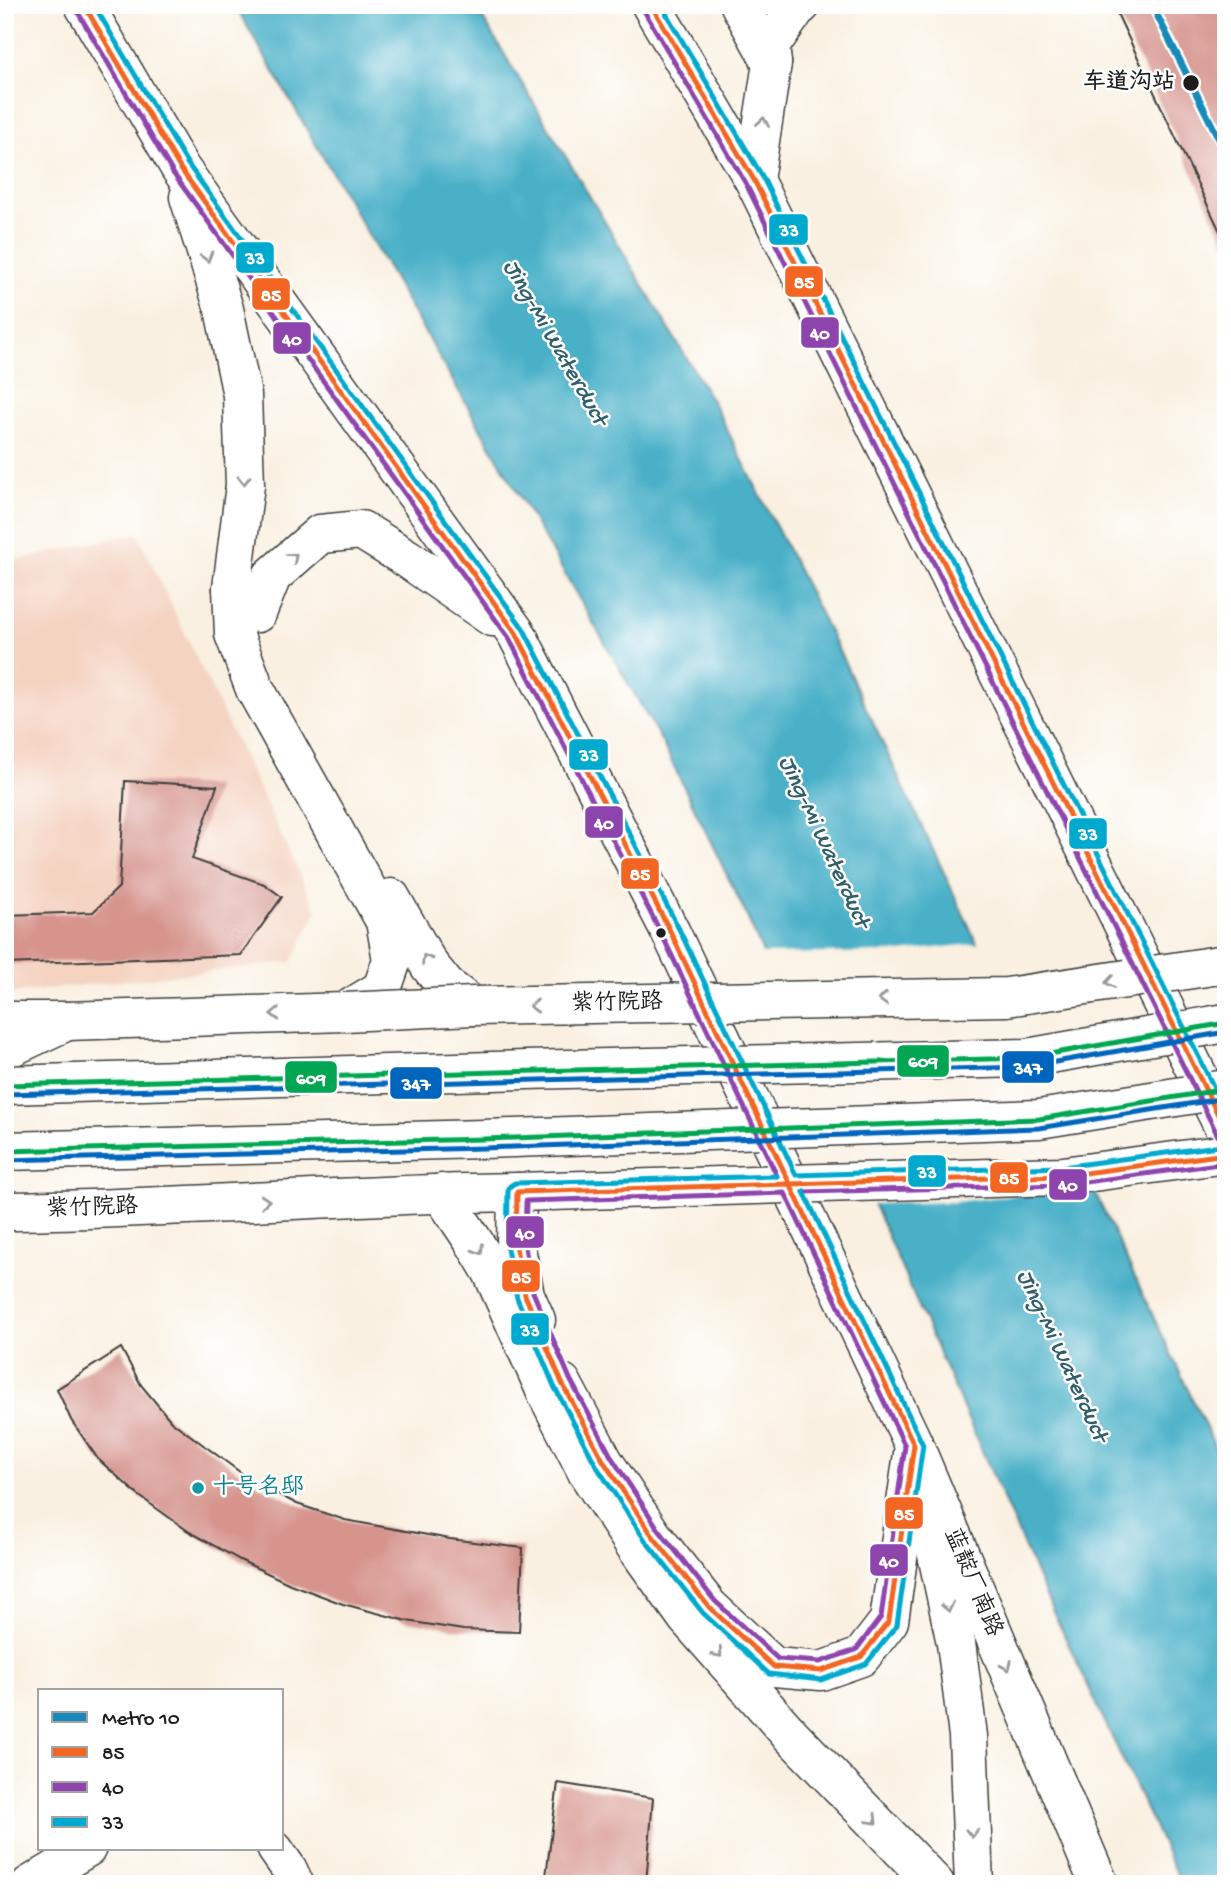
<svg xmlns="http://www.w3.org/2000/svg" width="1231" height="1889" viewBox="0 0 1231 1889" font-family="'Gochi Hand','LXGW WenKai TC',sans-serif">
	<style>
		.built { fill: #f4d3c1 }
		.water { fill: #49b0c8; stroke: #326672; stroke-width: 2 }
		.pier { fill: #f9f0e1 }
		.building { fill: #d6948d }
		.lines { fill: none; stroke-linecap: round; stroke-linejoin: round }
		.minor-casing { stroke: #3d3c3a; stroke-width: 38 }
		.tertiary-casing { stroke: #3d3c3a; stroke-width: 41 }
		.trunk-casing { stroke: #3d3c3a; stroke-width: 41 }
		.minor { stroke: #fff; stroke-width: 35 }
		.tertiary { stroke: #fff; stroke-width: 38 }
		.trunk { stroke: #fff; stroke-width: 38 }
		.tertiary-bridge-casing { stroke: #3d3c3a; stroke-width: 41; stroke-linecap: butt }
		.trunk-bridge-casing { stroke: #3d3c3a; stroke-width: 41; stroke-linecap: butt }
		.tertiary-bridge { stroke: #fff; stroke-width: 38 }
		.trunk-bridge { stroke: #fff; stroke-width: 38 }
		.bus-1-casing { stroke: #fff; stroke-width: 10 }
		.bus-2-casing { stroke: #fff; stroke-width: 10 }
		.bus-3-casing { stroke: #fff; stroke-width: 10 }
		.bus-4-casing { stroke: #fff; stroke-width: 10 }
		.bus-5-casing { stroke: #fff; stroke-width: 10 }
		.bus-1 { stroke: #f26522; stroke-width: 5 }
		.bus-2 { stroke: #8e44ad; stroke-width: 5 }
		.bus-3 { stroke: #00a9ce; stroke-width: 5 }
		.bus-4 { stroke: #00a651; stroke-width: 5 }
		.bus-5 { stroke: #0065bd; stroke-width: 5 }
		.metro-1-casing { stroke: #fff; stroke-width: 12 }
		.metro-1 { stroke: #178abb; stroke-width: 7 }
		.oneway { stroke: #999 }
		.stop-dot { fill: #1c1c1c; stroke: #fff; stroke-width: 2.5 }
		.culture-dot { fill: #0f9aa8; stroke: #fff; stroke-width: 2.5 }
		.labels { text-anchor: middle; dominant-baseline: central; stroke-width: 5; stroke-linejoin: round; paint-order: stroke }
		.stop-label { font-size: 23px; font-weight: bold; fill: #1c1c1c; stroke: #fff; text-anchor: end }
		.street-label { font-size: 23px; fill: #1c1c1c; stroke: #fff }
		.culture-label { font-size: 23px; fill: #0d838f; stroke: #fff; text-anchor: start }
		.water-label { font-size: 24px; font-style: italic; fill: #305f69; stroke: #fff }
		.line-badge { stroke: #fff; stroke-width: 2.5 }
		.badge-label { font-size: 19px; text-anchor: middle; font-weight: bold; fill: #fff }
	</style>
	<rect width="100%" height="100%" fill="#fff"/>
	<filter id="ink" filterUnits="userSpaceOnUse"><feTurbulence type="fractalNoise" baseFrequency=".0143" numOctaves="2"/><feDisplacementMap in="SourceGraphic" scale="14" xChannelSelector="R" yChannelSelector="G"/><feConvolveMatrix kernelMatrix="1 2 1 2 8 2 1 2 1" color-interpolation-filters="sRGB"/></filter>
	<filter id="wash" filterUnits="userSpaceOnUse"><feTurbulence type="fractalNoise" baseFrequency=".00686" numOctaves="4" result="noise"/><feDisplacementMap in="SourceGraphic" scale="28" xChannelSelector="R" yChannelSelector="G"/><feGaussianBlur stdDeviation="1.57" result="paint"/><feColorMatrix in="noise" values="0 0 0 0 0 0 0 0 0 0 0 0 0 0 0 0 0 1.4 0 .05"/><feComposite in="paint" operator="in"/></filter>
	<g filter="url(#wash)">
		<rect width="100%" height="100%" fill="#f9f0e1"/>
		<polygon class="built" points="137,533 317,911 292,962 5,994 5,563"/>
		<polygon class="water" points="235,5 475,5 714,404 841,655 1226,1470 1226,1884 1181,1884 1045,1594 745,912 661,740"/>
		<polygon class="pier" points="981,943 1096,1186 954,1202 869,1204 760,954 900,952"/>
		<g id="blocks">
			<g class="building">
				<polygon points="1113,5 1226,5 1226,244"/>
				<polygon points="125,781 217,786 192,859 264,884 282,897 241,955 5,964 5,915 93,912 119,887"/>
				<polygon points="121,1348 141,1385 171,1421 252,1481 297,1504 345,1520 450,1539 523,1548 519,1632 463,1630 407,1621 343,1604 290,1584 240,1560 188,1531 138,1495 98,1459 71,1420 57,1389"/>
				<polygon points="558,1783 653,1798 646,1884 545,1884"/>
			</g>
		</g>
	</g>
	<g filter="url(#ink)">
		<use href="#blocks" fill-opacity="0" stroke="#3d3c3a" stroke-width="2"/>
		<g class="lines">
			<defs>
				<g id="minor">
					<polyline points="275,1849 289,1869 296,1884"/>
					<polyline points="29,1884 88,1849"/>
				</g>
				<g id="tertiary">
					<polyline points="740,5 772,63"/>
					<polyline points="754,180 772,63 770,46 796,9 801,5"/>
					<polyline points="391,898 429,965 446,986 473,1006"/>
					<polyline points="5,1021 67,1021 344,1012 382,989 392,960 385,921 255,689 234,634 232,588"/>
					<polyline points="441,1193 474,1242 492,1272 546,1392 587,1472 636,1547 687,1618 786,1730 935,1884"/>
					<path d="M5,1211C176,1209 347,1194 517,1192L516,1248L525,1295L536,1320"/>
				</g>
				<g id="trunk">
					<polyline points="84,5 180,168 516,633 671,933 914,1445 1099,1884"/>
					<polyline points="651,5 754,180 1226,1132"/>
					<polyline points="189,197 224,309 242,395 245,485 232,588"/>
					<polyline points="257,613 272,576 320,534 361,530 408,559 492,617"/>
					<polyline points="5,1050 67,1021"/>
					<polyline points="562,1383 604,1462 652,1535 709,1607 774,1667 821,1671 861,1657 889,1621 914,1447"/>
					<polyline points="933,1536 956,1643 968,1736 974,1884"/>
				</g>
			</defs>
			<use href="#minor" class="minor-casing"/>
			<use href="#tertiary" class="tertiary-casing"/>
			<use href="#trunk" class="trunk-casing"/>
			<use href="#minor" class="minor"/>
			<use href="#tertiary" class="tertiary"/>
			<use href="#trunk" class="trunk"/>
			<defs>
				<g id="tertiary-bridge">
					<polyline points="344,1012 473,1006 1007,997 1226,964"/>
					<polyline points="517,1192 1063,1176 1226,1154"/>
				</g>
				<g id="trunk-bridge">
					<polyline points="5,1085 526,1070 1027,1058 1226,1023"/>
					<polyline points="5,1151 484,1139 1039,1119 1226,1089"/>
				</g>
			</defs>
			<use href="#tertiary-bridge" class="tertiary-bridge-casing"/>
			<use href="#trunk-bridge" class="trunk-bridge-casing"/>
			<use href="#tertiary-bridge" class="tertiary-bridge"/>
			<use href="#trunk-bridge" class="trunk-bridge"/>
			<defs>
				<g id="bus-1">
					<polyline points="84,5 180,168 516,633 671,933 790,1184"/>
					<polyline points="651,5 754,180 1226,1131"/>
					<polygon points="790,1184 914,1445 889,1621 861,1657 821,1671 774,1667 709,1607 652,1535 604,1462 562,1383 525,1295 516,1248 517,1192"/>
					<polyline points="790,1184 1063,1176 1226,1154"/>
				</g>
				<g id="bus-2">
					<polyline points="76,9 173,173 509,638 663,937 777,1176"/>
					<polyline points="643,9 746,184 1218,1136"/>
					<polyline points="804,1192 1063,1185 1226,1163"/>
					<polygon points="785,1193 905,1446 881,1617 856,1650 820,1662 778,1659 715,1601 659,1530 612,1458 570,1379 533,1292 525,1247 526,1201"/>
				</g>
				<g id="bus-3">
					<polyline points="94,5 187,163 523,628 679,929 796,1175 1062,1167 1225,1145"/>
					<polyline points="661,5 762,176 1226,1112"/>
					<polyline points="777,1176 515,1183 510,1186 508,1191 507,1249 517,1298 554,1386 597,1467 645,1540 703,1613 769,1674 821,1680 866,1664 897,1625 923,1445 804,1192"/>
				</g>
				<g id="bus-4">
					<polyline points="5,1085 1027,1058 1226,1023"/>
					<polyline points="5,1151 484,1139 1039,1119 1226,1089"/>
				</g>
				<g id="bus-5">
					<polyline points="5,1094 1027,1067 1226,1032"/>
					<polyline points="5,1160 484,1148 1039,1128 1226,1098"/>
				</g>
			</defs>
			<use href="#bus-1" class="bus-1-casing"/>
			<use href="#bus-2" class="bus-2-casing"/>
			<use href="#bus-3" class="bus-3-casing"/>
			<use href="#bus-4" class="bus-4-casing"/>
			<use href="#bus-5" class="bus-5-casing"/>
			<use href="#bus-1" class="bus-1"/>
			<use href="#bus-2" class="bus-2"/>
			<use href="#bus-3" class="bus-3"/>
			<use href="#bus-4" class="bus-4"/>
			<use href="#bus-5" class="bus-5"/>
			<defs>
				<polyline id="metro-1" points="1152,5 1226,153"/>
			</defs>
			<use href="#metro-1" class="metro-1-casing"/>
			<use href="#metro-1" class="metro-1"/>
		</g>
		<defs><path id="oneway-chevron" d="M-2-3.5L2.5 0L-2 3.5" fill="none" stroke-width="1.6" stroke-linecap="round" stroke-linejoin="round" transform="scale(1.75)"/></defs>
		<g class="oneway">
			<use href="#oneway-chevron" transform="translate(763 122) rotate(-81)"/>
			<use href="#oneway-chevron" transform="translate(207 257) rotate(73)"/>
			<use href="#oneway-chevron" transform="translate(244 480) rotate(90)"/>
			<use href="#oneway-chevron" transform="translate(293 557) rotate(-41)"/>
			<use href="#oneway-chevron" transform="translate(426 959) rotate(-121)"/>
			<use href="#oneway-chevron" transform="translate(1110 982) rotate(171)"/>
			<use href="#oneway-chevron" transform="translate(883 999) rotate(179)"/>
			<use href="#oneway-chevron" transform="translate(534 1006) rotate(179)"/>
			<use href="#oneway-chevron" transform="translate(275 1014) rotate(178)"/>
			<use href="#oneway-chevron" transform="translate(265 1201) rotate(-3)"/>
			<use href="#oneway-chevron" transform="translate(479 1250) rotate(59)"/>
			<use href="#oneway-chevron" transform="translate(948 1607) rotate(78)"/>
			<use href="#oneway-chevron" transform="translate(718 1653) rotate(49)"/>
			<use href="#oneway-chevron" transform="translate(1007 1666) rotate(67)"/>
			<use href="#oneway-chevron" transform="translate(873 1820) rotate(46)"/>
			<use href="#oneway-chevron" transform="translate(972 1833) rotate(88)"/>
		</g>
	</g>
	<g class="stop-dot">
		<circle cx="1191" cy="83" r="9"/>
		<circle cx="661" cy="933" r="6"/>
	</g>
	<circle class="culture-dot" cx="198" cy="1488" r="7"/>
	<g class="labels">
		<g class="stop-label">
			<text x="1175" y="83">车道沟站</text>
		</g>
		<g class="street-label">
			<text transform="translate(617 1004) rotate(-1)">紫竹院路</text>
			<text transform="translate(92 1209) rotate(-2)">紫竹院路</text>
			<text transform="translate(972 1583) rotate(67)">蓝靛厂南路</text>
		</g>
		<g class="culture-label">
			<text x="212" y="1488">十号名邸</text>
		</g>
		<g class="water-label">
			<text transform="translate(554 343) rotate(60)">Jing-Mi Waterduct</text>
			<text transform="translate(823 842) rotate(65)">Jing-Mi Waterduct</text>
			<text transform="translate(1061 1356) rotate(65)">Jing-Mi Waterduct</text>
		</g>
	</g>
	<g class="line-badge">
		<rect x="768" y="213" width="41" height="33" rx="7" fill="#00a9ce"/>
		<rect x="235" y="241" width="40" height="33" rx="7" fill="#00a9ce"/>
		<rect x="784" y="265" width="40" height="33" rx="7" fill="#f26522"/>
		<rect x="251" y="277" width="40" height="34" rx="7" fill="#f26522"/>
		<rect x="800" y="316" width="40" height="33" rx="7" fill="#8e44ad"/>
		<rect x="272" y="321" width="40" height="34" rx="7" fill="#8e44ad"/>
		<rect x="568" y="738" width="41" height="33" rx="7" fill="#00a9ce"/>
		<rect x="584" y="805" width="40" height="34" rx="7" fill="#8e44ad"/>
		<rect x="1068" y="817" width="40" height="33" rx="7" fill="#00a9ce"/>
		<rect x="620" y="857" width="40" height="33" rx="7" fill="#f26522"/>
		<rect x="896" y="1044" width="54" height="34" rx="7" fill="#00a651"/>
		<rect x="1001" y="1050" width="54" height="34" rx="7" fill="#0065bd"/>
		<rect x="284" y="1060" width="54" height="34" rx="7" fill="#00a651"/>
		<rect x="389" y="1066" width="54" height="34" rx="7" fill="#0065bd"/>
		<rect x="907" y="1154" width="40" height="34" rx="7" fill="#00a9ce"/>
		<rect x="989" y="1161" width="40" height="33" rx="7" fill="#f26522"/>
		<rect x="1048" y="1168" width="40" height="33" rx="7" fill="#8e44ad"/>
		<rect x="505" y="1215" width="40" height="34" rx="7" fill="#8e44ad"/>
		<rect x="501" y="1259" width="40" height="34" rx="7" fill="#f26522"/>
		<rect x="510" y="1312" width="40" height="34" rx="7" fill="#00a9ce"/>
		<rect x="884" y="1496" width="40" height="34" rx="7" fill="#f26522"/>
		<rect x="869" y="1543" width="40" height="34" rx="7" fill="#8e44ad"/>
	</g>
	<g class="badge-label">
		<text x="789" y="236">33</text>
		<text x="255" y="264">33</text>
		<text x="804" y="288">85</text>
		<text x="271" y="301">85</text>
		<text x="820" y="339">40</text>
		<text x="292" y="345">40</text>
		<text x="589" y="761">33</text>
		<text x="604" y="829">40</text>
		<text x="1088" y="840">33</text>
		<text x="640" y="880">85</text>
		<text x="923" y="1067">609</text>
		<text x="1028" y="1074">347</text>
		<text x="311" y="1084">609</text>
		<text x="416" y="1090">347</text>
		<text x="927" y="1178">33</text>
		<text x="1009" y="1184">85</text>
		<text x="1068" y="1191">40</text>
		<text x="525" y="1239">40</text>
		<text x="521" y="1283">85</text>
		<text x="530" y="1336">33</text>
		<text x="904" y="1520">85</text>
		<text x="889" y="1567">40</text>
	</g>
	<rect width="1231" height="1889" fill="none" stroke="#fff" stroke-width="28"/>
	<rect x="38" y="1689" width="245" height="161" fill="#ffffff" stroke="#a4a4a4" stroke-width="2"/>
	<rect x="52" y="1712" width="35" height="10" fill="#178abb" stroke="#a4a4a4" stroke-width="2"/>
	<text x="102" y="1724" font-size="21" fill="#1c1c1c">Metro 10</text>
	<rect x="52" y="1747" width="35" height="10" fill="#f26522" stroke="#a4a4a4" stroke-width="2"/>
	<text x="102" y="1759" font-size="21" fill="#1c1c1c">85</text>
	<rect x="52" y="1782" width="35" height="10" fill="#8e44ad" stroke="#a4a4a4" stroke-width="2"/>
	<text x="102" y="1794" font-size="21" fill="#1c1c1c">40</text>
	<rect x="52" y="1817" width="35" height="10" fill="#00a9ce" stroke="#a4a4a4" stroke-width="2"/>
	<text x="102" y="1829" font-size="21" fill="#1c1c1c">33</text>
</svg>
